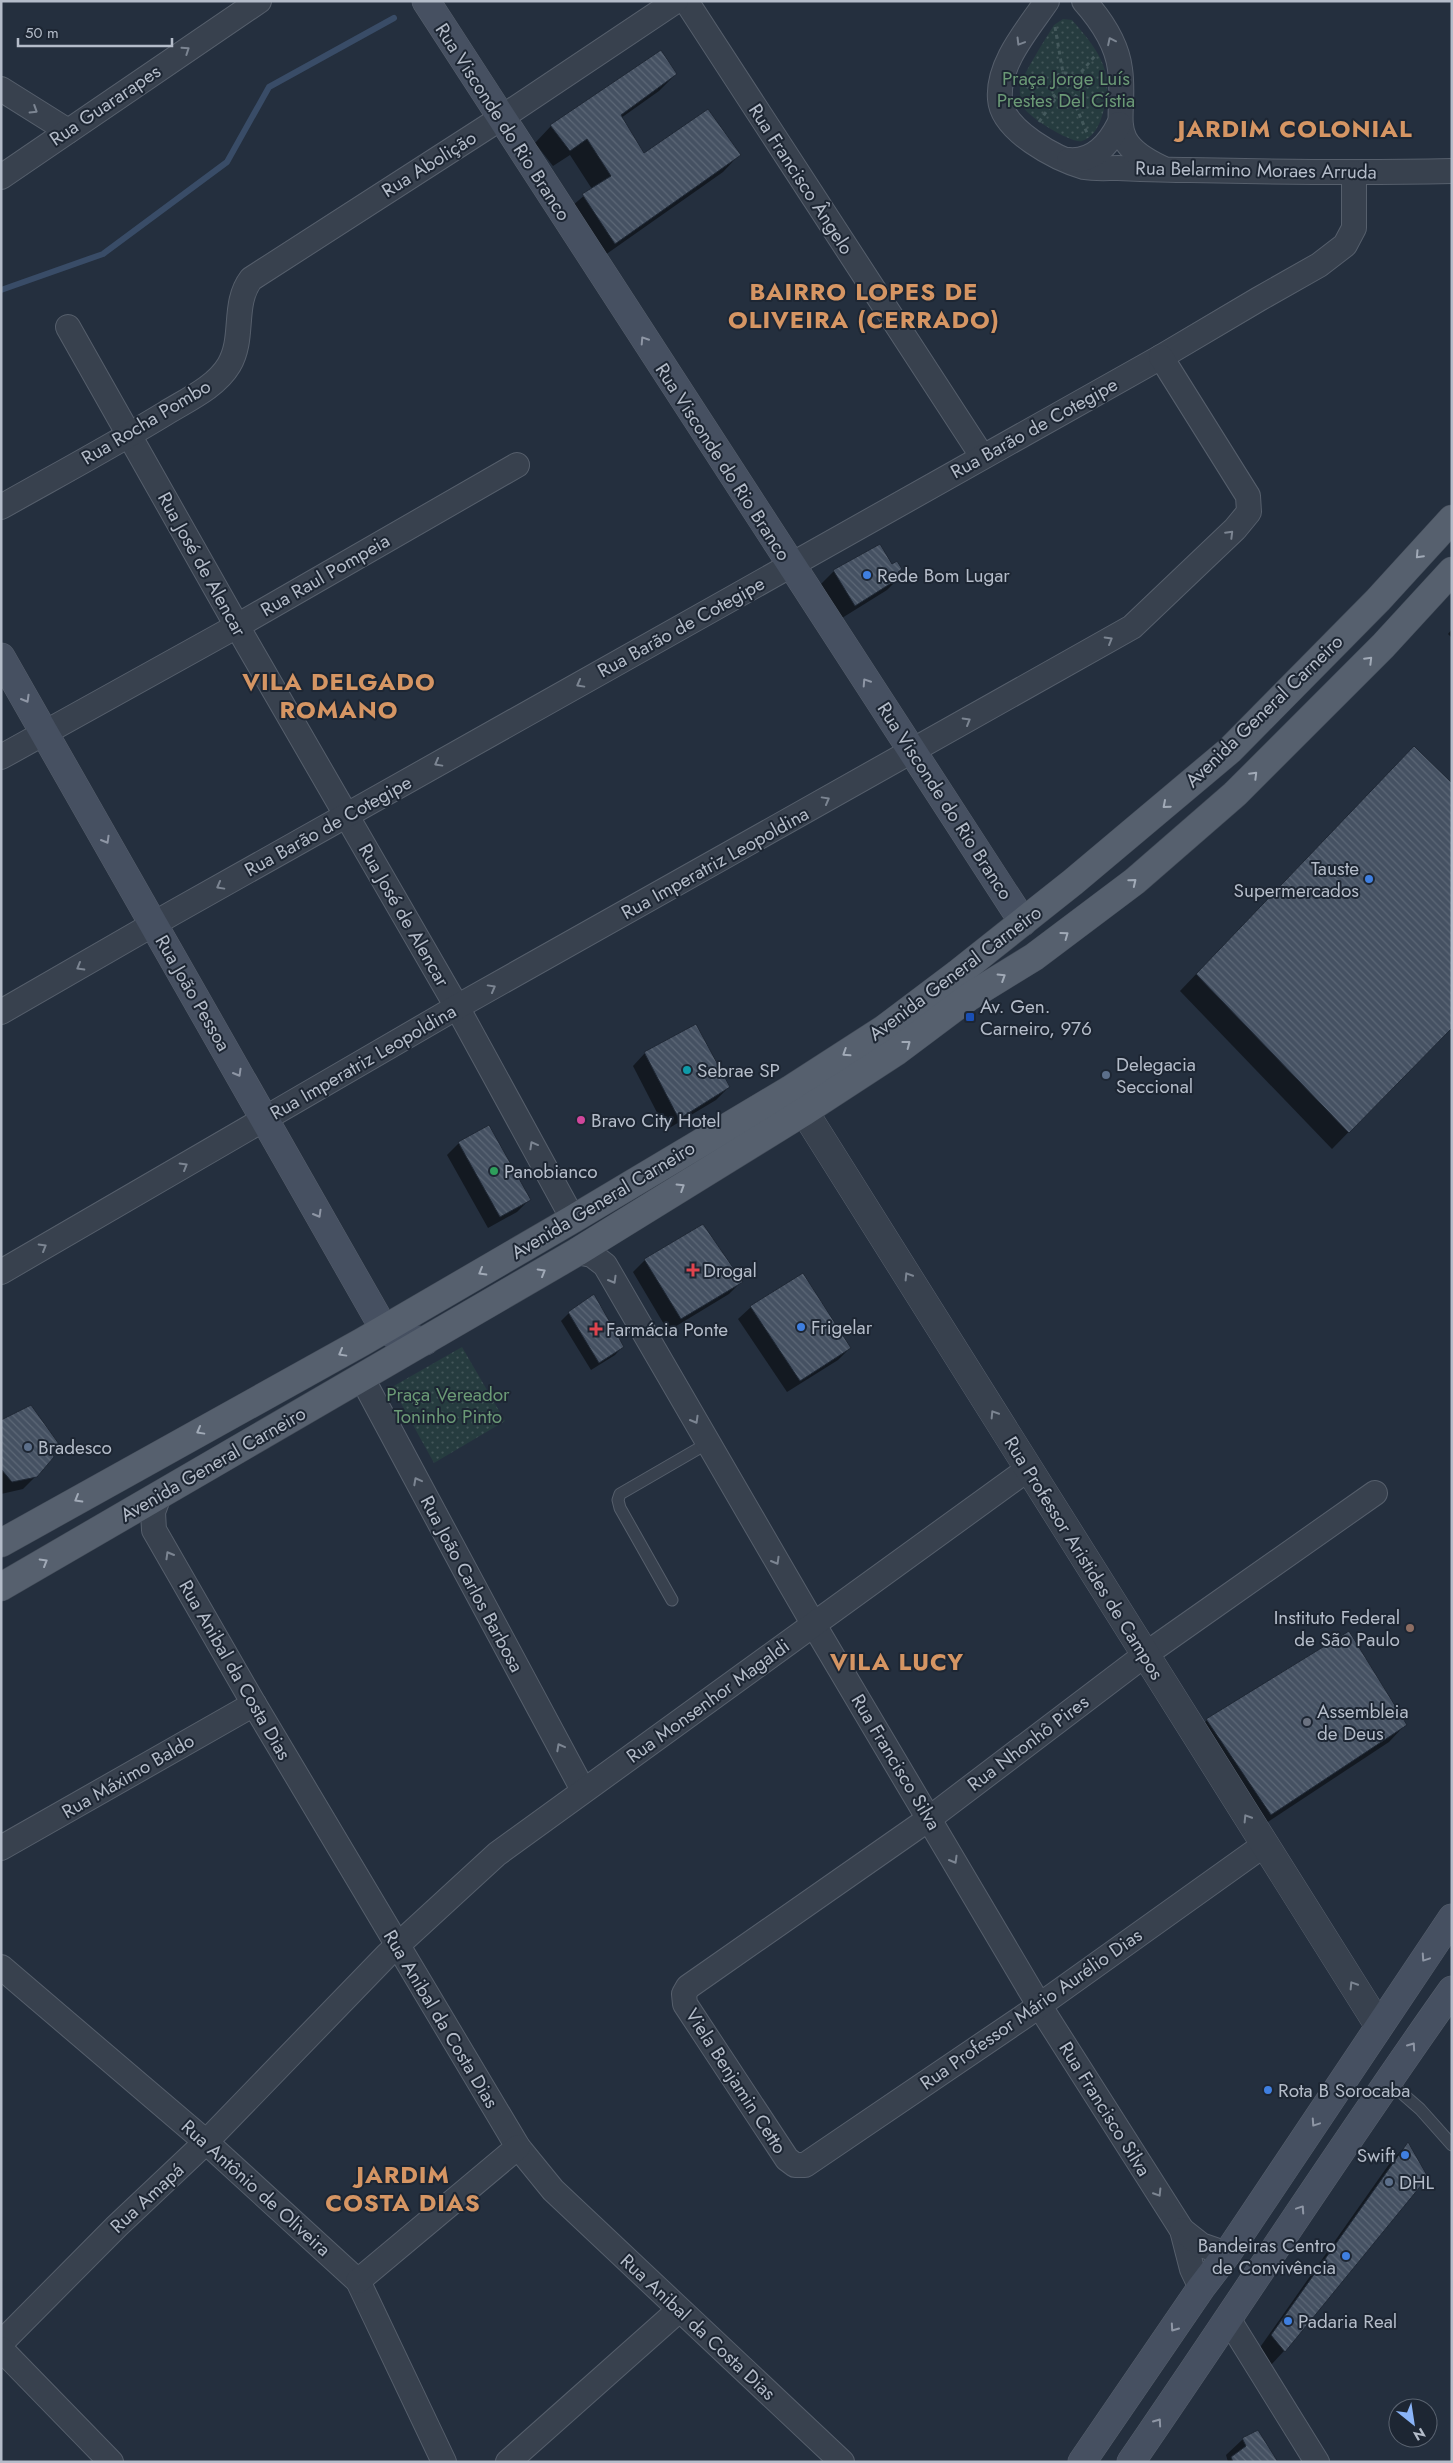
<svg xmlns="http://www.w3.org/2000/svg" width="1453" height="2463" viewBox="0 0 1453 2463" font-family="Jost,sans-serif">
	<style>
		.park { fill: url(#park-dots) }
		.shadow { fill: #0007 }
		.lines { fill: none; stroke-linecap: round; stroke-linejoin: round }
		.stream { stroke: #394c67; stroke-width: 6 }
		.building { fill: url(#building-back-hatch); stroke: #1f2835 }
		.service-casing { stroke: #565f6c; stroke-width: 13 }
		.minor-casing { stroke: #565f6c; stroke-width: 26 }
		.tertiary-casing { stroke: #565f6c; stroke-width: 29 }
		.secondary-casing { stroke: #565f6c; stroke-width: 29 }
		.primary-casing { stroke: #414a57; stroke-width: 29 }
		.path { stroke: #44595c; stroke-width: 3; stroke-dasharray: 4 4; stroke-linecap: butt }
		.service { stroke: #38414e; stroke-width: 11 }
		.minor { stroke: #38414e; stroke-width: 24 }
		.tertiary { stroke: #38414e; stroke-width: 28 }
		.secondary { stroke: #465061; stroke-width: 28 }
		.primary { stroke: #56606e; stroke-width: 28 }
		.oneway { stroke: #7c8592 }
		.oneway2 { stroke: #8e96a5 }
		.oneway3 { stroke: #a1aab7 }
		.shop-dot { fill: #3f7fe0; stroke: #1d2633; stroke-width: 2 }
		.transit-dot { fill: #1a4fb4; stroke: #1d2633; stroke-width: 2 }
		.culture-dot { fill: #0f9aa8; stroke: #1d2633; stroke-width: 2 }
		.service-dot { fill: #5c6f8a; stroke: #1d2633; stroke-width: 2 }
		.hotel-dot { fill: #d1479c; stroke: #1d2633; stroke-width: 2 }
		.leisure-dot { fill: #2e9e5b; stroke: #1d2633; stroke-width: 2 }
		.health-dot { fill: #e0444e; stroke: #1d2633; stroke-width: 2 }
		.education-dot { fill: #8d6e63; stroke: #1d2633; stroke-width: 2 }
		.worship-dot { fill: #6b7280; stroke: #1d2633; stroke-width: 2 }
		.labels { text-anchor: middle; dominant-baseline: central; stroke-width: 4; stroke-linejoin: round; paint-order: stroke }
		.park-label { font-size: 19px; fill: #6b9a76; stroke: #1d2633 }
		.street-label { font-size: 19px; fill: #b4bcc9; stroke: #1d2633 }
		.poi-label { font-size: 19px; fill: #b4bcc9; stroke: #1d2633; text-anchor: start }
		.district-label { font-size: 24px; font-weight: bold; letter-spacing: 1px; fill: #d59563; stroke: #1d2633 }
	</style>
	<defs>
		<pattern id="park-dots" width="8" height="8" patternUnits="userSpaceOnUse" patternTransform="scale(1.25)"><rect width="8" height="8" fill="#263c3f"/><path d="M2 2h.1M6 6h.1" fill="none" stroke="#435659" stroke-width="1.8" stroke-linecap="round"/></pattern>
		<pattern id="building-back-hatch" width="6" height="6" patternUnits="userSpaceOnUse" patternTransform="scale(1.25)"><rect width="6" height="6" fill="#455162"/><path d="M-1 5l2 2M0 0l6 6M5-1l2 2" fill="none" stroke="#5d6877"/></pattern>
	</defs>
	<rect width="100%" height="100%" fill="#242f3e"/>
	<g class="park">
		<path d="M1063,19L1072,20C1101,53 1117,75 1101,119C1098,128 1092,138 1082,141C1072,144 1030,118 1024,108C1021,102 1019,92 1020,86C1023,74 1046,38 1054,25Z"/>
		<polygon points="462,1347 505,1421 434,1463 392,1387"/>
	</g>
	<g class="shadow">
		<polygon points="676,74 659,91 621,118 644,155 739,155 723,172 598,260 566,211 592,189 570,155 553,166 535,143 551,126"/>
		<polygon points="880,545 900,577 887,590 842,618 821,584 834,571"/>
		<polygon points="1452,629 1452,638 1448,634"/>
		<polygon points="1397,764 1452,1026 1332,1149 1180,991"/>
		<polygon points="645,1053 729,1087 716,1100 666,1130 633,1066"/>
		<polygon points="459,1143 529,1200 517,1212 488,1228 447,1155"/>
		<polygon points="645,1260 742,1281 729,1294 668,1331 633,1272"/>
		<polygon points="802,1274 850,1348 838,1360 787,1392 738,1319 751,1307"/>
		<polygon points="569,1313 623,1346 615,1355 591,1370 561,1321"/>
		<polygon points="1,1422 50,1451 36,1476 23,1489 1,1494"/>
		<polygon points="1207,1720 1405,1725 1389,1742 1254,1831 1191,1737"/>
		<polygon points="1408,2144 1427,2177 1284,2351 1268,2368 1256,2353 1392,2160"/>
		<polygon points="1243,2439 1277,2462 1228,2462 1226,2455"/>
	</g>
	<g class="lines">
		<polyline class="stream" points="1,290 103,254 227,162 269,87 394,18"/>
	</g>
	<g class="building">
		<polygon points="661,50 677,74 621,115 644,153 708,109 741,155 615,244 582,194 611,176 587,139 570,151 550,125"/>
		<polygon points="880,544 892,564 897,561 902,569 898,572 901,577 855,606 833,570"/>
		<polygon points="1414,746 1452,783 1452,1028 1349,1133 1196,974"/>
		<polygon points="696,1024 730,1087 679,1119 644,1052"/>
		<polygon points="489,1125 531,1200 500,1217 458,1142"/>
		<polygon points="703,1224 743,1282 681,1319 644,1259"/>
		<polygon points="803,1273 851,1348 800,1381 750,1306"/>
		<polygon points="594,1294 624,1347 599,1363 568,1312"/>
		<polygon points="31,1405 59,1444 51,1450 54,1457 37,1477 12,1482 1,1469 1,1420"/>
		<polygon points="1349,1631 1407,1725 1271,1815 1206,1719"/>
		<polygon points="1408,2142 1428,2177 1285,2352 1271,2335"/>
		<polygon points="1258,2430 1278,2462 1233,2462 1231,2457 1246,2446 1242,2438"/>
	</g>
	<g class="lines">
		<defs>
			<g id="service">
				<polyline points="672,1600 620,1508 618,1500 620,1494 708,1443"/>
				<polyline points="1389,2082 1420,2109 1452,2145"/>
			</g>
			<g id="minor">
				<polyline points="686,1 982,456"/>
				<path d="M1047,1C1028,29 997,64 1000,99C1002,131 1057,159 1084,167C1095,169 1107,168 1118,168C1142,169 1166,170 1190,170C1277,172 1365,173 1452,171"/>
				<path d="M1084,1C1100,19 1117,44 1120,69C1127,119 1102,140 1162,168"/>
				<polyline points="1,89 68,131"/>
				<path d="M1069,160C1094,162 1109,144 1119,124"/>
				<polyline points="1,177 259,1"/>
				<polyline points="68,327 237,626 457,1007 573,1219"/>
				<path d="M1,507C56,476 112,446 166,413C187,400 216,387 229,365C245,338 232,304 251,279L501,118L676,1"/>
				<polyline points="1,757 237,626 517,465"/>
				<polyline points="1,1012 171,914 1161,357 1259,299 1319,265 1345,245 1354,228 1354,173"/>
				<polyline points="577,1252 592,1255 605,1265 814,1625 1039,2005 1182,2230 1192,2269 1201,2288"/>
				<polyline points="1,1272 457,1007 1132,627 1235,529 1249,512 1248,496 1161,357"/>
				<polyline points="362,1378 583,1790"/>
				<polyline points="159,1496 153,1512 154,1530 254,1704 518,2147 553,2190 842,2462"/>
				<polyline points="1264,1845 1026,2015 805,2165 795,2165 787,2159 685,2004 684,1994 688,1987 930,1818 1146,1654 1375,1493"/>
				<polyline points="1,1848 254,1704"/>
				<polyline points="1,1967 206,2142 358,2281 444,2462"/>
				<polyline points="1182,2230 1201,2245 1227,2254"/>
				<polyline points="358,2281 518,2147"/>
				<polyline points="1229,2320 1317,2462"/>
				<polyline points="1,2343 117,2226 206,2142 387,1955 497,1854 1028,1469"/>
				<polyline points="1,2349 111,2462"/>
				<polyline points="508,2462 679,2310"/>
			</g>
			<polyline id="tertiary" points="792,1092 1379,2026"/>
			<g id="secondary">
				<polyline points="426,1 1023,922"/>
				<polyline points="1,657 384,1329 398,1337 425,1341"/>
				<polyline points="1082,2462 1201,2288 1227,2254 1452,1918"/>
				<path d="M1131,2462C1239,2305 1342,2145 1452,1990"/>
			</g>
			<g id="primary">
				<polyline points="1,1543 362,1342 573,1219 791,1089 884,1029 957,974 1073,882 1230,750 1378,600 1452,519"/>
				<polyline points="1,1587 577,1252 805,1111 897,1051 969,997 1034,957 1135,881 1235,794 1383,646 1452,571"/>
			</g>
		</defs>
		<use href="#service" class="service-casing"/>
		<use href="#minor" class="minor-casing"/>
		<use href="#tertiary" class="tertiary-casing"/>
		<use href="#secondary" class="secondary-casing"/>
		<use href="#primary" class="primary-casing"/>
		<g class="path">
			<polyline points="1055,27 1063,73"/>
			<circle cx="1065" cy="87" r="14"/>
			<polyline points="1076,78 1095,56"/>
			<polyline points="1073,99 1087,133"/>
			<polyline points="1039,122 1056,98"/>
		</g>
		<use href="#service" class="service"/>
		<use href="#minor" class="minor"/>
		<use href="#tertiary" class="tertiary"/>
		<use href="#secondary" class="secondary"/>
		<use href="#primary" class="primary"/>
	</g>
	<defs><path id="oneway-chevron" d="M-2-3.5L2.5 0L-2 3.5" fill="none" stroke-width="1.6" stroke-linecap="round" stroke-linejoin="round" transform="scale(1.25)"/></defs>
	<g class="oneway">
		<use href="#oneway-chevron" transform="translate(1111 41) rotate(-116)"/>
		<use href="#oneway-chevron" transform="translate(1020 42) rotate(121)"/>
		<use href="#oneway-chevron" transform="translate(186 50) rotate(-34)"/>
		<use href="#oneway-chevron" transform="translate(34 110) rotate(32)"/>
		<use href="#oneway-chevron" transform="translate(1230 534) rotate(-45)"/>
		<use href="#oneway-chevron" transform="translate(1109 640) rotate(-30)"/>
		<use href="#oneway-chevron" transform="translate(580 684) rotate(151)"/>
		<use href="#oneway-chevron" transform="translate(967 721) rotate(-30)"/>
		<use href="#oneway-chevron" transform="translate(438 763) rotate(151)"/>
		<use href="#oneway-chevron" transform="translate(826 800) rotate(-29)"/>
		<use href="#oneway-chevron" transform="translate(220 886) rotate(151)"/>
		<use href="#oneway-chevron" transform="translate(80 967) rotate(150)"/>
		<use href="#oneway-chevron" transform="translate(492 988) rotate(-29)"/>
		<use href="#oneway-chevron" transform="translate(533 1145) rotate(-119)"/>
		<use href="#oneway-chevron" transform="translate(184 1166) rotate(-30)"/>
		<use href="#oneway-chevron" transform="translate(43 1247) rotate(-30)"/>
		<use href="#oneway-chevron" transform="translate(908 1276) rotate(-122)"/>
		<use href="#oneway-chevron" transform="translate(613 1280) rotate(60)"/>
		<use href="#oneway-chevron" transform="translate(994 1414) rotate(-122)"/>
		<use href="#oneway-chevron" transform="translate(695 1420) rotate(60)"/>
		<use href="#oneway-chevron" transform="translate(417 1481) rotate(-118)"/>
		<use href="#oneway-chevron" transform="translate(169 1555) rotate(-120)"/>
		<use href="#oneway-chevron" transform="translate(776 1561) rotate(60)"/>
		<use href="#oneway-chevron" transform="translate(560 1747) rotate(-118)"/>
		<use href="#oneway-chevron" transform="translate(1247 1818) rotate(-122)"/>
		<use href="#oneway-chevron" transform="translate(954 1860) rotate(60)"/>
		<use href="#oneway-chevron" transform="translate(1353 1985) rotate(-122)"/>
		<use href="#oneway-chevron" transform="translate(1158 2193) rotate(58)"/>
	</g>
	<g class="oneway2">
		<use href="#oneway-chevron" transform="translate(644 340) rotate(-123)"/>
		<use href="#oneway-chevron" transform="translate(866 682) rotate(-123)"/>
		<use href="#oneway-chevron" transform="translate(26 699) rotate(60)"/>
		<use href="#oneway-chevron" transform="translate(106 840) rotate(60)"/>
		<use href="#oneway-chevron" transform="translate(238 1073) rotate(60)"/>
		<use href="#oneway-chevron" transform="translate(318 1214) rotate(60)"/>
		<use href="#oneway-chevron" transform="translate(1425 1958) rotate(124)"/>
		<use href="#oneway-chevron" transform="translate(1412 2046) rotate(-55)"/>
		<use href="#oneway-chevron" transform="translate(1315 2123) rotate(124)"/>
		<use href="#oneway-chevron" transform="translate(1301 2209) rotate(-56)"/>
		<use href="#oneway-chevron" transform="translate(1174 2328) rotate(125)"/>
		<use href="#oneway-chevron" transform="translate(1158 2422) rotate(-55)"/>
	</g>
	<g class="oneway3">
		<use href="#oneway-chevron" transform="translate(1419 555) rotate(133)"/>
		<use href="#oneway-chevron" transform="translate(1369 660) rotate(-45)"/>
		<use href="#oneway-chevron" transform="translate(1254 775) rotate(-45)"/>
		<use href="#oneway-chevron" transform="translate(1166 805) rotate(139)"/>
		<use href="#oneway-chevron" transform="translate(1133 882) rotate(-39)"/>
		<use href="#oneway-chevron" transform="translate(1065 935) rotate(-36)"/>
		<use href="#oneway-chevron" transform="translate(1002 977) rotate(-32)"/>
		<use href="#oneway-chevron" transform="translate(907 1044) rotate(-37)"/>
		<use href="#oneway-chevron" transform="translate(846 1053) rotate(147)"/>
		<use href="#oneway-chevron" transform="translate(681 1187) rotate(-32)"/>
		<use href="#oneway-chevron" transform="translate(482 1272) rotate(150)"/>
		<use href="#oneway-chevron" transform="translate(542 1272) rotate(-30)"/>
		<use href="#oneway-chevron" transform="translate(342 1353) rotate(151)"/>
		<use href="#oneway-chevron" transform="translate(200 1431) rotate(151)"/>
		<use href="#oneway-chevron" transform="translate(78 1499) rotate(150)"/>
		<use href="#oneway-chevron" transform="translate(44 1562) rotate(-30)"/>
	</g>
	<g class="shop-dot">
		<circle cx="867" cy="575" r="5"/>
		<circle cx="1369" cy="879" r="5"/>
		<circle cx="801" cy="1327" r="5"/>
		<circle cx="1268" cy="2090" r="5"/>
		<circle cx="1405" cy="2155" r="5"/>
		<circle cx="1346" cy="2256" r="5"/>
		<circle cx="1288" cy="2321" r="5"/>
	</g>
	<rect class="transit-dot" x="965" y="1012" width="10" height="10" rx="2.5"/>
	<circle class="culture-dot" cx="687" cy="1070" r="5"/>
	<g class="service-dot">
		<circle cx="1106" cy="1075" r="5"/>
		<circle cx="28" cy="1447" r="5"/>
		<circle cx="1389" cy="2182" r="5"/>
	</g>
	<circle class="hotel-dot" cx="581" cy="1120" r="5"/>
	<circle class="leisure-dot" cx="494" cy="1171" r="5"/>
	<g class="health-dot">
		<path d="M690.5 1262.5h5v5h5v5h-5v5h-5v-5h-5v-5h5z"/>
		<path d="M593.5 1321.5h5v5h5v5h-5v5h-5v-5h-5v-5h5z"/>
	</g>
	<circle class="education-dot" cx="1410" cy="1628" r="5"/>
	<circle class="worship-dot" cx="1307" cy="1722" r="5"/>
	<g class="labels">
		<g class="park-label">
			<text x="1066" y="78">Praça Jorge Luís<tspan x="1066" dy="22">Prestes Del Cístia</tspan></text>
			<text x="448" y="1394">Praça Vereador<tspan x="448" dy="22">Toninho Pinto</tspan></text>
		</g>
		<g class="street-label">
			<text transform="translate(105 105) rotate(-34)">Rua Guararapes</text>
			<text transform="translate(503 122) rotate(57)">Rua Visconde do Rio Branco</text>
			<text transform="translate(429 164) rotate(-32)">Rua Abolição</text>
			<text transform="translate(1256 170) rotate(1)">Rua Belarmino Moraes Arruda</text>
			<text transform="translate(801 179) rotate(57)">Rua Francisco Ângelo</text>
			<text transform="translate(146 422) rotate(-31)">Rua Rocha Pombo</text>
			<text transform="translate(1034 428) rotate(-29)">Rua Barão de Cotegipe</text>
			<text transform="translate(723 462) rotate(57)">Rua Visconde do Rio Branco</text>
			<text transform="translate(202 564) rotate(61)">Rua José de Alencar</text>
			<text transform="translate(325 575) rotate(-30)">Rua Raul Pompeia</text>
			<text transform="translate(681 627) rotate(-29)">Rua Barão de Cotegipe</text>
			<text transform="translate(1264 711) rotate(-44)">Avenida General Carneiro</text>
			<text transform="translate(945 801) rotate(57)">Rua Visconde do Rio Branco</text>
			<text transform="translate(328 826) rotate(-29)">Rua Barão de Cotegipe</text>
			<text transform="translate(715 863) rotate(-29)">Rua Imperatriz Leopoldina</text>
			<text transform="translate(404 915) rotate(60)">Rua José de Alencar</text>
			<text transform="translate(955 973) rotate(-37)">Avenida General Carneiro</text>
			<text transform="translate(193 993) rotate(60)">Rua João Pessoa</text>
			<text transform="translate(363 1062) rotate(-30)">Rua Imperatriz Leopoldina</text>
			<text transform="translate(603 1200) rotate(-31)">Avenida General Carneiro</text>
			<text transform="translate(213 1464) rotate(-30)">Avenida General Carneiro</text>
			<text transform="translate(1084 1558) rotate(58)">Rua Professor Aristides de Campos</text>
			<text transform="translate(472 1584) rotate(62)">Rua João Carlos Barbosa</text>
			<text transform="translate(235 1670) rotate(60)">Rua Anibal da Costa Dias</text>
			<text transform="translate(708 1701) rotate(-36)">Rua Monsenhor Magaldi</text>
			<text transform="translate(1028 1743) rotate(-37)">Rua Nhonhô Pires</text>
			<text transform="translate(896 1762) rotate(59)">Rua Francisco Silva</text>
			<text transform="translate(128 1776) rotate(-30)">Rua Máximo Baldo</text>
			<text transform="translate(1031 2009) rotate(-35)">Rua Professor Mário Aurélio Dias</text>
			<text transform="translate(441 2019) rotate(59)">Rua Anibal da Costa Dias</text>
			<text transform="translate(736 2081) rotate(57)">Viela Benjamin Cetto</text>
			<text transform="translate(1105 2109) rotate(58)">Rua Francisco Silva</text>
			<text transform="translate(256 2188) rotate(42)">Rua Antônio de Oliveira</text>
			<text transform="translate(147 2198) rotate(-43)">Rua Amapá</text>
			<text transform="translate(698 2327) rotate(43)">Rua Anibal da Costa Dias</text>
		</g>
		<g class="poi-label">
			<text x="877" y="575">Rede Bom Lugar</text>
			<text x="1359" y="868" text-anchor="end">Tauste<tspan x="1359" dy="22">Supermercados</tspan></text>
			<text x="980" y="1006">Av. Gen.<tspan x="980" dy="22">Carneiro, 976</tspan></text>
			<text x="1116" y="1064">Delegacia<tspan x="1116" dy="22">Seccional</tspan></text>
			<text x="697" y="1070">Sebrae SP</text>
			<text x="591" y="1120">Bravo City Hotel</text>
			<text x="504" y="1171">Panobianco</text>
			<text x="703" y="1270">Drogal</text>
			<text x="811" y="1327">Frigelar</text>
			<text x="606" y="1329">Farmácia Ponte</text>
			<text x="38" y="1447">Bradesco</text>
			<text x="1400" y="1617" text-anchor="end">Instituto Federal<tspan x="1400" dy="22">de São Paulo</tspan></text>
			<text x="1317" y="1711">Assembleia<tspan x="1317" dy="22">de Deus</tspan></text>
			<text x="1278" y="2090">Rota B Sorocaba</text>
			<text x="1395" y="2155" text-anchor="end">Swift</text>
			<text x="1399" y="2182">DHL</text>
			<text x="1336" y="2245" text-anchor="end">Bandeiras Centro<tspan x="1336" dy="22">de Convivência</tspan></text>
			<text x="1298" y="2321">Padaria Real</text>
		</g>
		<g class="district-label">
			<text x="1295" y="128">JARDIM COLONIAL</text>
			<text x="864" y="291">BAIRRO LOPES DE<tspan x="864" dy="28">OLIVEIRA (CERRADO)</tspan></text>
			<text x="339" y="681">VILA DELGADO<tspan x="339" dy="28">ROMANO</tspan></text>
			<text x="897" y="1661">VILA LUCY</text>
			<text x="403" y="2174">JARDIM<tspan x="403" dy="28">COSTA DIAS</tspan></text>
		</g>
	</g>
	<rect width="1453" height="2463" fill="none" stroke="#b4bcc9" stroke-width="5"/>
	<g transform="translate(1413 2423) rotate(150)"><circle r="24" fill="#1d2633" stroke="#59626f"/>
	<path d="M0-4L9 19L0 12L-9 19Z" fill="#8ab4f8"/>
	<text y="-8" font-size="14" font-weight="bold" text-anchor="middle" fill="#b4bcc9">N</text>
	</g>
	<path d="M18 38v8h154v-8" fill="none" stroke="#b4bcc9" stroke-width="2.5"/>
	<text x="25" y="38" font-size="15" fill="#b4bcc9" stroke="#1d2633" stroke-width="4" paint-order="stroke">50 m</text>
</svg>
